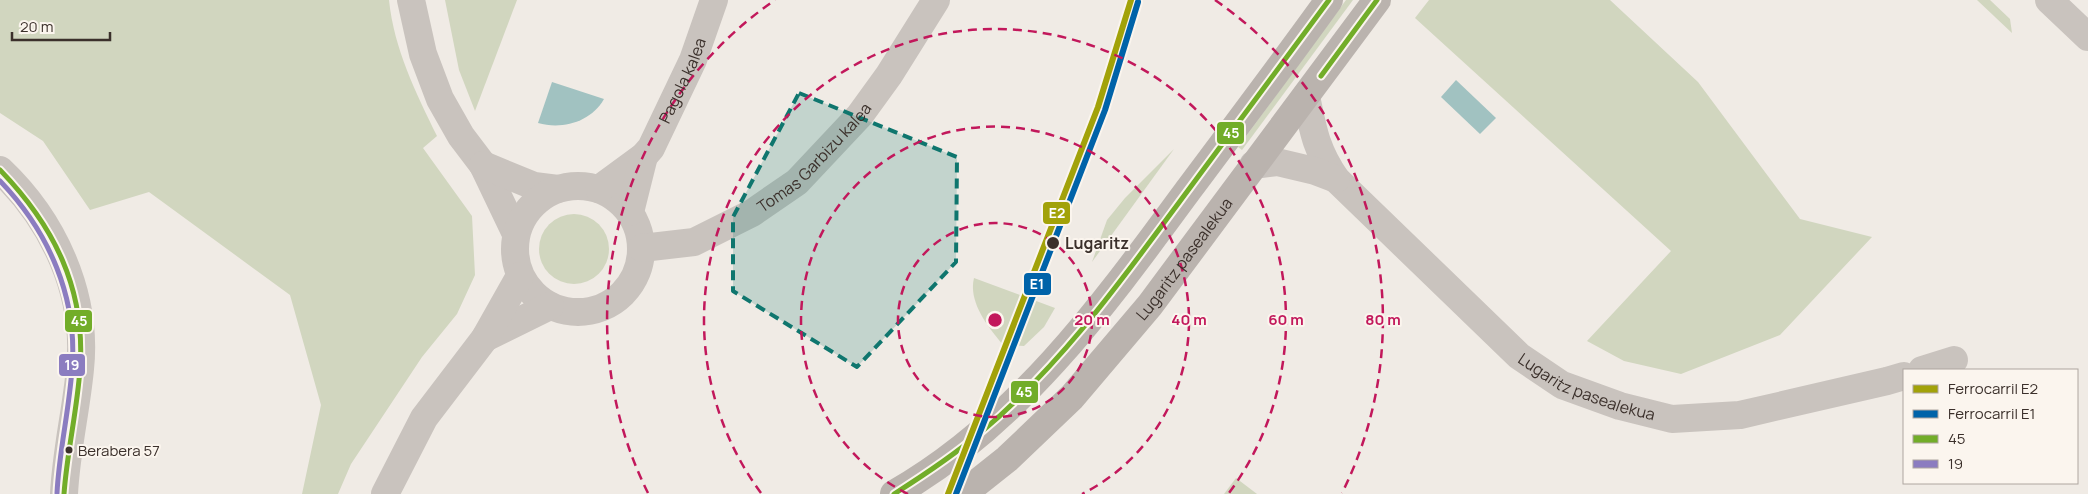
<svg xmlns="http://www.w3.org/2000/svg" width="2088" height="494" viewBox="0 0 2088 494" font-family="Manrope,sans-serif">
	<style>
		.green { fill: #d1d6bf }
		.water { fill: #a1c2c1 }
		.lines { fill: none; stroke-linecap: round; stroke-linejoin: round }
		.minor { stroke: #c9c3be; stroke-width: 28 }
		.tertiary { stroke: #c9c3be; stroke-width: 28 }
		.secondary { stroke: #bab3ae; stroke-width: 28 }
		.bus-1-casing { stroke: #fbf5ee; stroke-width: 9 }
		.bus-2-casing { stroke: #fbf5ee; stroke-width: 9 }
		.bus-1 { stroke: #72ad29; stroke-width: 5 }
		.bus-2 { stroke: #8b7cc0; stroke-width: 5 }
		.rail-1-casing { stroke: #fbf5ee; stroke-width: 10 }
		.rail-2-casing { stroke: #fbf5ee; stroke-width: 10 }
		.rail-1 { stroke: #a2a209; stroke-width: 6 }
		.rail-2 { stroke: #0063a9; stroke-width: 6 }
		.marked { fill: #0f766e; fill-opacity: 0.2; stroke: #0f766e; stroke-width: 4; stroke-dasharray: 10 6; stroke-linejoin: round }
		.ring { fill: none; stroke: #c2185b; stroke-width: 2.5; stroke-dasharray: 9 6 }
		.stop-dot { fill: #3b302b; stroke: #fbf5ee; stroke-width: 2 }
		.labels { text-anchor: middle; dominant-baseline: central; stroke-width: 4; stroke-linejoin: round; paint-order: stroke }
		.bus-label { font-size: 15px; fill: #3b302b; stroke: #fbf5ee; text-anchor: start }
		.street-label { font-size: 16px; fill: #3b302b; stroke: #fbf5ee }
		.stop-label { font-size: 16px; font-weight: bold; fill: #3b302b; stroke: #fbf5ee; text-anchor: start }
		.centre { fill: #c2185b; stroke: #fbf5ee; stroke-width: 2.5 }
		.ring-label { font-size: 15px; text-anchor: middle; font-weight: bold; fill: #c2185b; stroke: #fbf5ee; stroke-width: 4; stroke-linejoin: round; paint-order: stroke }
		.line-badge { stroke: #fbf5ee; stroke-width: 2 }
		.badge-label { font-size: 14px; text-anchor: middle; font-weight: bold; fill: #fff }
	</style>
	<rect width="100%" height="100%" fill="#f0ebe5"/>
	<g class="green">
		<path d="M0,0H389C394,49 416,93 437,136L423,148L472,216L475,275L457,314L422,357L351,464L338,494H302L321,405L290,295L149,192L90,210L43,141L0,113Z"/>
		<polygon points="445,0 517,0 475,111 459,70"/>
		<polygon points="1346,0 1353,0 1242,150 1238,147"/>
		<polygon points="1429,0 1610,0 1698,82 1800,219 1872,237 1780,335 1681,374 1624,361 1587,341 1671,251 1415,18"/>
		<polygon points="1977,0 1990,0 2010,19 2012,33"/>
		<polygon points="1174,149 1092,262 1107,220 1125,198"/>
		<circle cx="574" cy="249" r="35"/>
		<path d="M974,278L1055,308L1044,327L1024,346L1003,345C988,327 968,302 974,278Z"/>
		<polygon points="1236,478 1257,494 1224,494"/>
	</g>
	<g class="water">
		<polygon points="1456,80 1496,118 1480,134 1441,97"/>
		<path d="M552,82L604,99C591,122 562,130 538,123Z"/>
	</g>
	<g class="lines">
		<g class="minor">
			<polyline points="411,0 423,54 440,99 461,136 483,165 516,234"/>
			<path id="s1" d="M1306,96C1313,130 1316,150 1336,179L1519,356L1562,385L1620,406L1672,419L1740,415L1887,381L1904,376"/>
			<polyline points="483,165 534,186 558,189"/>
			<polyline points="1253,165 1277,162 1315,171 1336,179"/>
			<path d="M0,170C53,220 88,294 80,369C76,411 66,452 64,494"/>
			<circle cx="578" cy="249" r="63"/>
			<path id="s2" d="M599,189L644,156L651,148L693,60L714,0"/>
			<polyline points="630,212 644,156"/>
			<path id="s3" d="M642,248L694,242L752,213L797,182L860,115L889,75L936,0"/>
			<polyline points="485,338 550,306"/>
			<polyline points="1922,370 1954,360"/>
			<polyline points="385,494 424,418 485,338 520,276"/>
		</g>
		<polyline class="tertiary" points="2049,0 2088,37"/>
		<g class="secondary">
			<path d="M894,494C1019,423 1106,302 1189,189C1236,126 1283,64 1329,0"/>
			<path id="s4" d="M963,494L1007,459L1072,397L1150,305L1377,0"/>
		</g>
		<defs>
			<g id="bus-1">
				<polyline points="1321,76 1377,0"/>
				<path d="M0,170C54,226 86,289 80,369C77,411 67,452 64,494"/>
				<path d="M894,494C924,475 953,456 980,433C1063,364 1126,274 1189,189C1236,126 1283,63 1329,0"/>
			</g>
			<path id="bus-2" d="M0,181C49,232 78,298 72,369C69,411 59,452 57,493"/>
		</defs>
		<use href="#bus-1" class="bus-1-casing"/>
		<use href="#bus-2" class="bus-2-casing"/>
		<use href="#bus-1" class="bus-1"/>
		<use href="#bus-2" class="bus-2"/>
		<defs>
			<polyline id="rail-1" points="948,494 1098,107 1131,0"/>
			<polyline id="rail-2" points="956,494 1105,110 1138,2"/>
		</defs>
		<use href="#rail-1" class="rail-1-casing"/>
		<use href="#rail-2" class="rail-2-casing"/>
		<use href="#rail-1" class="rail-1"/>
		<use href="#rail-2" class="rail-2"/>
	</g>
	<path class="marked" d="M799,93L957,157L956,262L857,367L733,291V217Z"/>
	<g class="ring">
		<circle cx="995" cy="320" r="97"/>
		<path d="M908 494A194 194 0 1 1 1082 494"/>
		<path d="M761 493A291 291 0 1 1 1229 493"/>
		<path d="M648 493A388 388 0 0 1 775 0M1215 0A388 388 0 0 1 1342 493"/>
	</g>
	<g class="stop-dot">
		<circle cx="1053" cy="243" r="7"/>
		<circle cx="69" cy="450" r="4.5"/>
	</g>
	<g class="labels">
		<g class="bus-label">
			<text x="78" y="450">Berabera 57</text>
		</g>
		<g class="street-label">
			<text stroke="none"><textPath href="#s2" startOffset="141">Pagola kalea</textPath></text>
			<text stroke="none"><textPath href="#s3" startOffset="201">Tomas Garbizu kalea</textPath></text>
			<text stroke="none"><textPath href="#s4" startOffset="324">Lugaritz pasealekua</textPath></text>
			<text stroke="none"><textPath href="#s1" startOffset="419">Lugaritz pasealekua</textPath></text>
		</g>
		<g class="stop-label">
			<text x="1065" y="243">Lugaritz</text>
		</g>
	</g>
	<circle cx="995" cy="320" r="8" class="centre"/>
	<g class="ring-label">
		<text x="1092" y="325">20 m</text>
		<text x="1189" y="325">40 m</text>
		<text x="1286" y="325">60 m</text>
		<text x="1383" y="325">80 m</text>
	</g>
	<g class="line-badge">
		<rect x="1216" y="121" width="29" height="24" rx="5" fill="#72ad29"/>
		<rect x="1042" y="201" width="29" height="24" rx="5" fill="#a2a209"/>
		<rect x="1023" y="272" width="29" height="24" rx="5" fill="#0063a9"/>
		<rect x="64" y="309" width="29" height="24" rx="5" fill="#72ad29"/>
		<rect x="58" y="353" width="28" height="24" rx="5" fill="#8b7cc0"/>
		<rect x="1010" y="380" width="29" height="24" rx="5" fill="#72ad29"/>
	</g>
	<g class="badge-label">
		<text x="1231" y="138">45</text>
		<text x="1057" y="218">E2</text>
		<text x="1037" y="289">E1</text>
		<text x="79" y="326">45</text>
		<text x="72" y="370">19</text>
		<text x="1024" y="397">45</text>
	</g>
	<rect x="1903" y="369" width="175" height="115" fill="#fbf5ee" stroke="#aea6a0"/>
	<rect x="1913" y="385" width="25" height="8" fill="#a2a209" stroke="#aea6a0"/>
	<text x="1948" y="394" font-size="15" fill="#3b302b">Ferrocarril E2</text>
	<rect x="1913" y="410" width="25" height="8" fill="#0063a9" stroke="#aea6a0"/>
	<text x="1948" y="419" font-size="15" fill="#3b302b">Ferrocarril E1</text>
	<rect x="1913" y="435" width="25" height="8" fill="#72ad29" stroke="#aea6a0"/>
	<text x="1948" y="444" font-size="15" fill="#3b302b">45</text>
	<rect x="1913" y="460" width="25" height="8" fill="#8b7cc0" stroke="#aea6a0"/>
	<text x="1948" y="469" font-size="15" fill="#3b302b">19</text>
	<path d="M12 32v8h98v-8" fill="none" stroke="#3b302b" stroke-width="2.5"/>
	<text x="20" y="32" font-size="15" fill="#3b302b" stroke="#fbf5ee" stroke-width="4" paint-order="stroke">20 m</text>
</svg>
